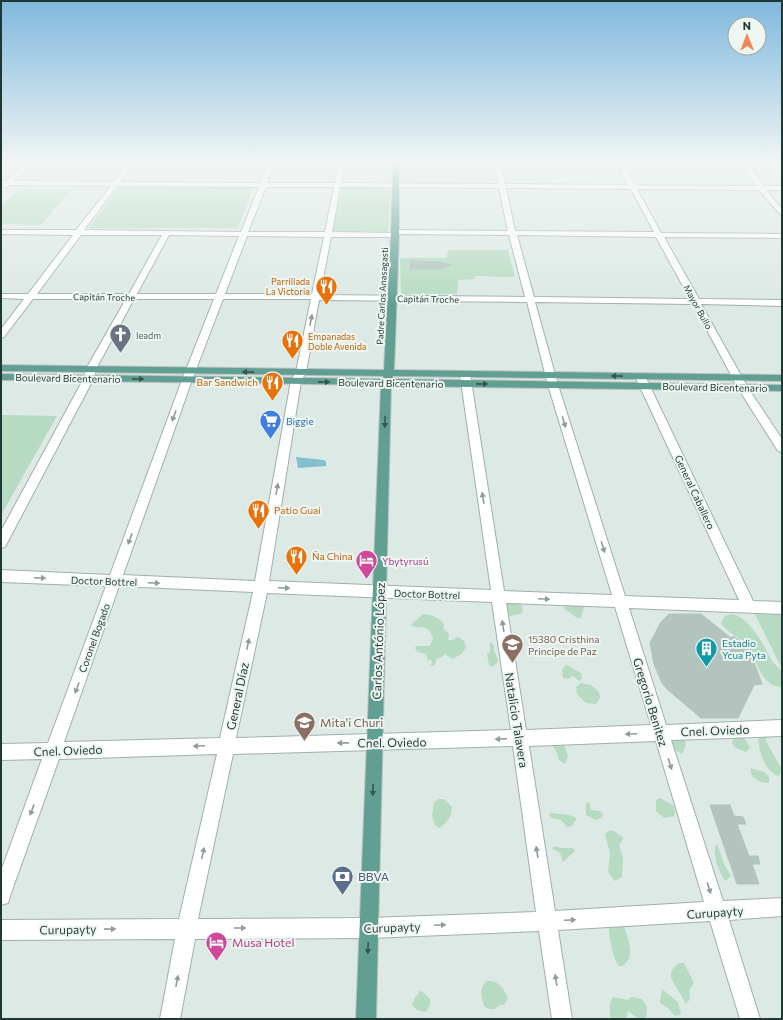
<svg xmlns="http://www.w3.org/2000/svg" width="783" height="1020" viewBox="0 0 783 1020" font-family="Commissioner,sans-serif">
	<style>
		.green { fill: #b6dbc2 }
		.water { fill: #84becf }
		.building { fill: #b3c4be; stroke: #b0c3bc }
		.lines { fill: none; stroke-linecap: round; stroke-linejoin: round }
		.minor-casing { stroke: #a0b0ac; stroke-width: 2 }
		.major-casing { stroke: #bcc3c2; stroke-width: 2 }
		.minor { fill: #fff; fill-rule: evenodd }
		.major { fill: #629f93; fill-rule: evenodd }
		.oneway { fill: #8f9c99 }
		.oneway2 { fill: #335750 }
		.labels { text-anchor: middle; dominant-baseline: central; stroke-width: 4; stroke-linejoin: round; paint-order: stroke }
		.far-food-label { font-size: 9px; fill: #c56008; stroke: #eef6f2; text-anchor: end }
		.far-street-label { font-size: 9px; fill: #1f3833; stroke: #eef6f2 }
		.far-worship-label { font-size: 9px; fill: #5b616d; stroke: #eef6f2; text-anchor: start }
		.street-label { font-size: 10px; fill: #1f3833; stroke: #eef6f2 }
		.food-label { font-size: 10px; fill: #c56008; stroke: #eef6f2; text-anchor: start }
		.shop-label { font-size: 10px; fill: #366cbe; stroke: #eef6f2; text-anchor: start }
		.hotel-label { font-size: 10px; fill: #b23c85; stroke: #eef6f2; text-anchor: start }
		.education-label { font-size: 10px; fill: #785e54; stroke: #eef6f2; text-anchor: start }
		.culture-label { font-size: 10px; fill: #0d838f; stroke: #eef6f2; text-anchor: start }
		.near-street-label { font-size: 12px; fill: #1f3833; stroke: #eef6f2 }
		.near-education-label { font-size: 12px; fill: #785e54; stroke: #eef6f2; text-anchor: start }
		.near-service-label { font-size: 12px; fill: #4e5e75; stroke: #eef6f2; text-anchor: start }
		.near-hotel-label { font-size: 12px; fill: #b23c85; stroke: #eef6f2; text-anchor: start }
	</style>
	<rect width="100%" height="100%" fill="#dde9e5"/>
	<g class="green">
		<polygon points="120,186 254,186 238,228 89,228"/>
		<polygon points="342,188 391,188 388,232 333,231"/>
		<polygon points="18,190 71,190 41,225 1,224 1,207"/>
		<polygon points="449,250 508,250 515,277 475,276 474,279 458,280 457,294 401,294 400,258 446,258"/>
		<polygon points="1,415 57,416 1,515"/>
		<polygon points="503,602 516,602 522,606 523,612 520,614 506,617"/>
		<polygon points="566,604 579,605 584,607 581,618 577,618 565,609 564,608"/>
		<polygon points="753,610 782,611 782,669"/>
		<path d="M423,614C432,615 440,617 444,625L443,628L449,634L448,640H453L458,637L464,641L466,647L462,654L452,659L445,654L442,657L436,659V663L433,666H431L432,661L430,660L428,661L426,654L417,652L415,648L416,646H430L433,639C428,621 421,631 411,625Z"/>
		<path d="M731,614C750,616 764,646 772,661C775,665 780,668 782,673V687C760,687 757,658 747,646C740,637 725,631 721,623L724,617Z"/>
		<polygon points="490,642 494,645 494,650 498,660 497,663 492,667 489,665 487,654 490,652"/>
		<path d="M565,665C571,666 575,671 581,673L582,678L579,681L573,676L568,679L563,678L562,670Z"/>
		<polygon points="581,683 591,685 599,692 600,698 596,704 586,703 577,694 576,687"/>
		<path d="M767,734L766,741L781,768L780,775L778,776C763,770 759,750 758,736Z"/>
		<polygon points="742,735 750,747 746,752 736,748 732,743 734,737"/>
		<path d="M676,738H684C687,743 685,749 682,754L673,749L671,744Z"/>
		<path d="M546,739C563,739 564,741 568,757L565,764L559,760L557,753L552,745L547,744L541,746L537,743L538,741Z"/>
		<path d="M751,768L764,772L769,777V782L768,783C760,783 749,777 751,768Z"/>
		<polygon points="660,798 674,806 675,812 674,816 664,818 656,811 656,800"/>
		<path d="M439,799H444L452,807C452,817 447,823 439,828L435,825L432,816L434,802Z"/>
		<polygon points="589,802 591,810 600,811 603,814 602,818 596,820 586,815 586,803"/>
		<polygon points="551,813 569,815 577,818 572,826 567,827 561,820 551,818 549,815"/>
		<polygon points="612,830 624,838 619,845 623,858 622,877 615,881 608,872 610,853 605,834 609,831"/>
		<path d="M717,844L724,864L731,876L726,881C720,876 713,856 715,847Z"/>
		<polygon points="555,846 560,848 573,848 575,851 563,862 560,853 552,848"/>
		<path d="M609,925H623C628,937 637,958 622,966H619C613,959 608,934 609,925Z"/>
		<path d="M680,963H684L694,983L689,990L690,999L686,1004L671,978C670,971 674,966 680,963Z"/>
		<path d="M487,981C498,980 504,988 508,998L504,1005H500C495,1010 490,1011 484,1006C482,996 478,989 487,981Z"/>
		<polygon points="662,989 678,1002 681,1014 675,1016 667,1007 660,1003"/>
		<polygon points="420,991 423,992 430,999 430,1005 426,1012 417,1010 412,1005 414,999"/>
		<polygon points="613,997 628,1000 631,997 642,999 647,1007 646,1019 639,1019 628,1011 626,1019 610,1019 610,1003"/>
	</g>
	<polygon class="water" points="296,457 323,460 326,461 326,466 298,468"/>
	<g class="building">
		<polygon points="411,261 440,262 451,265 440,269 410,269"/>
		<polygon points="669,614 701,614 731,638 733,636 744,644 747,644 762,684 754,685 738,718 701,718 667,689 662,683 654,664 650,643 661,622"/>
		<polygon points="710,805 730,805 734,816 743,817 746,824 737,824 749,856 758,856 760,864 752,864 759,884 737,884"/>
	</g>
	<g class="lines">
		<defs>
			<path id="minor" d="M26,162H33L14,181L114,182L129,162H135L120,182L261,183L269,162H275L267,183H335L339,162H345L341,183L499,184L494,162H500L505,184L628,185L616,162H622L675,163L678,165L675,167H625L635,185L756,186L742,162H748L763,186H782V190H766L782,209V215L780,214L759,190L637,189L661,233L782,234V238L664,237L699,299L782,300V306L701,304L748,388L782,439V452L778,451L738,388L693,304L535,302L558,385L625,596L739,600L635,376L640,373L645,376L753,601L782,602V614L629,608L666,725L782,720V736L671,740L723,901L782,898V916L729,920L760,1019H740L710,921L558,930L572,1019H552L539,931L369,938L195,939L180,1019H160L175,939L1,940V920L179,919L217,754L59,759L10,896L8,903L1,905V871L42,759L1,760V744L48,743L106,586L1,582V570L110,575L182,380L214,299H134L96,369L94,378L5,547L1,548V531L84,378L86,369L126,299H33L4,337L1,338V329L24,299L1,298V294H28L73,235L1,234V230H76L111,186L10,185L7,187H3L1,181H6ZM117,186L259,187L241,232L84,230ZM266,187H334L325,232H248ZM340,187L499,188L508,231L395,230H392V233L332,232ZM506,188L631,189L654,232L515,231ZM398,234L509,235L525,297L320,295L331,237H398ZM81,235H162L129,294H37ZM169,235L239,236L216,294H137ZM517,235L656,237L690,299L534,297ZM247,236L324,237L312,294H225ZM223,299H311L296,372L291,381L255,581L123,575L192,380ZM319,300L527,302L548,385L612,595L504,591L470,374L465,371L460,374L491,590L269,581L301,381L306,372ZM119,586L253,592L220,738L64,742ZM267,593L492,602L511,730L236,738ZM506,603L615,607L651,725L526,730ZM656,741L704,902L555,911L529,746ZM513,746L536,912L369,918L198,919L233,754Z"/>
			<polygon id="major" points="393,162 399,162 399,235 394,370 782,375 782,381 393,376 392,379 782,385 782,391 391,386 376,1019 356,1019 381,385 1,380 1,374 382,379 383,376 1,371 1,365 384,370 391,235"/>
		</defs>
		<use href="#minor" class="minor-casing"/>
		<use href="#major" class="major-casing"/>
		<use href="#minor" class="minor"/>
		<use href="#major" class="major"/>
	</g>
	<defs><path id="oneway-solid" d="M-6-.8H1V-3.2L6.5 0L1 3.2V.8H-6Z"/></defs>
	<g class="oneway">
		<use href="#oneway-solid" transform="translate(311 320) rotate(-79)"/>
		<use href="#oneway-solid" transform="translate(174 416) rotate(110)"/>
		<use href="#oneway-solid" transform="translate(564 422) rotate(73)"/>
		<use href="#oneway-solid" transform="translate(277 489) rotate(-80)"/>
		<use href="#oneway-solid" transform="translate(483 498) rotate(-99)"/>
		<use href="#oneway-solid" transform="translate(130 539) rotate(110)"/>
		<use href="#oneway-solid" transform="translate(603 547) rotate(73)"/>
		<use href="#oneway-solid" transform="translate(40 578) rotate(2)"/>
		<use href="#oneway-solid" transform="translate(154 583) rotate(2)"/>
		<use href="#oneway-solid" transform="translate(284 588) rotate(2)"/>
		<use href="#oneway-solid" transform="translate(544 599) rotate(2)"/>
		<use href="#oneway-solid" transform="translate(503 626) rotate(-99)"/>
		<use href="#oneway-solid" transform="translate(248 644) rotate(-78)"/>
		<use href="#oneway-solid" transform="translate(77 688) rotate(110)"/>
		<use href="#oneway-solid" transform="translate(631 734) rotate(178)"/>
		<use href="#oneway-solid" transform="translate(501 739) rotate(178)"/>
		<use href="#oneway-solid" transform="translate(343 743) rotate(179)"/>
		<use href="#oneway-solid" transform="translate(199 746) rotate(178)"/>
		<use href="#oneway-solid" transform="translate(670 764) rotate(72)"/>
		<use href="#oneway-solid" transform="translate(32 810) rotate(110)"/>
		<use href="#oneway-solid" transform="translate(537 852) rotate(-99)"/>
		<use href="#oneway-solid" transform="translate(203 853) rotate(-78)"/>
		<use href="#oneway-solid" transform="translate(709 888) rotate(72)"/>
		<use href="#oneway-solid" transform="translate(570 920) rotate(-3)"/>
		<use href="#oneway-solid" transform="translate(440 925) rotate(-2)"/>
		<use href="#oneway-solid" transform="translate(240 928)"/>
		<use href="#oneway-solid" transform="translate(110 929) rotate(-1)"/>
		<use href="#oneway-solid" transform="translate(556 980) rotate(-99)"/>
		<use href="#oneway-solid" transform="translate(177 981) rotate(-79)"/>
	</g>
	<g class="oneway2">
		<use href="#oneway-solid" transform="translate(248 372) rotate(-179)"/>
		<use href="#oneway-solid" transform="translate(617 376) rotate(-179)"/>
		<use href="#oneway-solid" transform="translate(138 379) rotate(1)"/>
		<use href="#oneway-solid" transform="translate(324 382) rotate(1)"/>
		<use href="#oneway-solid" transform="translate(482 384) rotate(1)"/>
		<use href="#oneway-solid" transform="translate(385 422) rotate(92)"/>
		<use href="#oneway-solid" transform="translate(373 790) rotate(92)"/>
		<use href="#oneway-solid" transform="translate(368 948) rotate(92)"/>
	</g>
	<linearGradient id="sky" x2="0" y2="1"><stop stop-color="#80b8de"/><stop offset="0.53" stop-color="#f0f5f3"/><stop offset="1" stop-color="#f0f5f3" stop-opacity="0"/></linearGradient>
	<rect width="783" height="305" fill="url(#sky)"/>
	<defs>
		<symbol id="restaurant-pin" viewBox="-11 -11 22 30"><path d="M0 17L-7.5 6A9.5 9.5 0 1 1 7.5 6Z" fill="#e8710a" stroke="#eef6f2"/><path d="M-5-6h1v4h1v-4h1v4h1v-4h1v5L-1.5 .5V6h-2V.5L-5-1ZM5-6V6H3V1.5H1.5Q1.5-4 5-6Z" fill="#fff"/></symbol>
		<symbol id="church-pin" viewBox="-11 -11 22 30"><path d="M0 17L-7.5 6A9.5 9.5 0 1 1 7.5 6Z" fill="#6b7280" stroke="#eef6f2"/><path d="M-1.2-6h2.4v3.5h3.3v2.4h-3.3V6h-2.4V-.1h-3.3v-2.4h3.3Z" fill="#fff"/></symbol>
		<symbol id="supermarket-pin" viewBox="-11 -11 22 30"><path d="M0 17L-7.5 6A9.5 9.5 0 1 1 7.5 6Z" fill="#3f7fe0" stroke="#eef6f2"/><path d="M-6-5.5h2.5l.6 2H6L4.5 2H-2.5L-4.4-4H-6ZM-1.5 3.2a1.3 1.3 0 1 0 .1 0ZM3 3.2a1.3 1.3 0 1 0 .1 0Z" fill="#fff"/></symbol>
		<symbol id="hotel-pin" viewBox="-11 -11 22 30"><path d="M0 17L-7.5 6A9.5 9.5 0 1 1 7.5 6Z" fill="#d1479c" stroke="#eef6f2"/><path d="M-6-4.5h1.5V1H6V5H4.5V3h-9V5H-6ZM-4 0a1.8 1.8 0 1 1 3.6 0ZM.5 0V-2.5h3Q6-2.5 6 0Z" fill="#fff"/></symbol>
		<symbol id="school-pin" viewBox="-11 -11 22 30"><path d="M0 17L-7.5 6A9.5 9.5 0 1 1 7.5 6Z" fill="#8d6e63" stroke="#eef6f2"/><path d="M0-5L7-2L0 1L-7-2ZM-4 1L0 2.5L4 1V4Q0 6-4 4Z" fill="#fff"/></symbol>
		<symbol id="building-pin" viewBox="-11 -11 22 30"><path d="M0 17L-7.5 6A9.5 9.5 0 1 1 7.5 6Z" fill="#0f9aa8" stroke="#eef6f2"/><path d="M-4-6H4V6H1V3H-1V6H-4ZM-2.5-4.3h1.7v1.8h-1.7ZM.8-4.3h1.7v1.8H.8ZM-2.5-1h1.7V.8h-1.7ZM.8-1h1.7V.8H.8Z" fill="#fff"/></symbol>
		<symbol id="bank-pin" viewBox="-11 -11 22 30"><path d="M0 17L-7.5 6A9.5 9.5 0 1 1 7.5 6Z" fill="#5c6f8a" stroke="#eef6f2"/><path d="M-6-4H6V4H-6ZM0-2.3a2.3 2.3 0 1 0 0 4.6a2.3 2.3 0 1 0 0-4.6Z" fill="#fff"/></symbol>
	</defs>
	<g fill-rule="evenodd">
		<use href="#restaurant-pin" x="314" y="274" width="25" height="34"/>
		<use href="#church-pin" x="108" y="322" width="25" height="34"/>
		<use href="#restaurant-pin" x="280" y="328" width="25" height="34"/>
		<use href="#restaurant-pin" x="260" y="370" width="25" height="34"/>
		<use href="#supermarket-pin" x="258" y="408" width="25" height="34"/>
		<use href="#restaurant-pin" x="246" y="498" width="25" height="34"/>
		<use href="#restaurant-pin" x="284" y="544" width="25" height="34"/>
		<use href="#hotel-pin" x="354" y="548" width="25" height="34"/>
		<use href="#school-pin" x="500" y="632" width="25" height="34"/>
		<use href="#building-pin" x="694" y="636" width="25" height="34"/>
		<use href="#school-pin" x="292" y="710" width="25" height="34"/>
		<use href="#bank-pin" x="330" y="864" width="25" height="34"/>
		<use href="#hotel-pin" x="204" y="930" width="25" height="34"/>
	</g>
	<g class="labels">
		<g class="far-food-label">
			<text x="310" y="281">Parrillada<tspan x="310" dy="10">La Victoria</tspan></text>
			<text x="308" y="336" text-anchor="start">Empanadas<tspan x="308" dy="10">Doble Avenida</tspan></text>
		</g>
		<g class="far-street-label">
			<text transform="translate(382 296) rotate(-87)">Padre Carlos Anasagasti</text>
			<text transform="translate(104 297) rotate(1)">Capitán Troche</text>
			<text transform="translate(428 299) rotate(1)">Capitán Troche</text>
			<text transform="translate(698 307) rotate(61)">Mayor Bullo</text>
		</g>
		<g class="far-worship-label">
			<text x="136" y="335">Ieadm</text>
		</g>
		<g class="street-label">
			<text transform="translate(68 378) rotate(1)">Boulevard Bicentenario</text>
			<text transform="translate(391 383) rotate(1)">Boulevard Bicentenario</text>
			<text transform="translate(715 387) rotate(1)">Boulevard Bicentenario</text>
			<text transform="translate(695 492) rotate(65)">General Caballero</text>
			<text transform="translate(104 581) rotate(2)">Doctor Bottrel</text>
			<text transform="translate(427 594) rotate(2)">Doctor Bottrel</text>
			<text transform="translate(94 638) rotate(-70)">Coronel Bogado</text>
		</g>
		<g class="food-label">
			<text x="258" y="382" text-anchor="end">Bar Sandwich</text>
			<text x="274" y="510">Patio Guai</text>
			<text x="312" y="556">Ña China</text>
		</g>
		<g class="shop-label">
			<text x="286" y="421">Biggie</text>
		</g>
		<g class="hotel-label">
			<text x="382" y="561">Ybytyrusú</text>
		</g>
		<g class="education-label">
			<text x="528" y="639">15380 Cristhina<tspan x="528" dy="12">Principe de Paz</tspan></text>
		</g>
		<g class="culture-label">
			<text x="722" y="643">Estadio<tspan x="722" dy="12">Ycua Pyta</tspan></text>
		</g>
		<g class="near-street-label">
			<text transform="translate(378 641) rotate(-88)">Carlos António López</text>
			<text transform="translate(237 696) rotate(-78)">General Díaz</text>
			<text transform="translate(651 702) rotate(73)">Gregorio Benitez</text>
			<text transform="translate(517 720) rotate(81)">Natalicio Talavera</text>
			<text transform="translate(715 730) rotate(-2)">Cnel. Oviedo</text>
			<text transform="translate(392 742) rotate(-1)">Cnel. Oviedo</text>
			<text transform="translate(68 750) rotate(-2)">Cnel. Oviedo</text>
			<text transform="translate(715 912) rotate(-4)">Curupayty</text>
			<text transform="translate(392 927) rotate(-2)">Curupayty</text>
			<text transform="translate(68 929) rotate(-1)">Curupayty</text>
		</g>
		<g class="near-education-label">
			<text x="320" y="722">Mita'i Churi</text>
		</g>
		<g class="near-service-label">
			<text x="358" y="876">BBVA</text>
		</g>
		<g class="near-hotel-label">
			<text x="232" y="942">Musa Hotel</text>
		</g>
	</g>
	<rect width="783" height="1020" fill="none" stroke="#1f3833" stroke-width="4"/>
	<g transform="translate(747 36) rotate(359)"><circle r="19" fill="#eef6f2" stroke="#9baaa6"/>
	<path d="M0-3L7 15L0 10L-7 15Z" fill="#f18553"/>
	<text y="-6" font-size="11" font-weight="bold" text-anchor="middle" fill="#1f3833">N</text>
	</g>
</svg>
